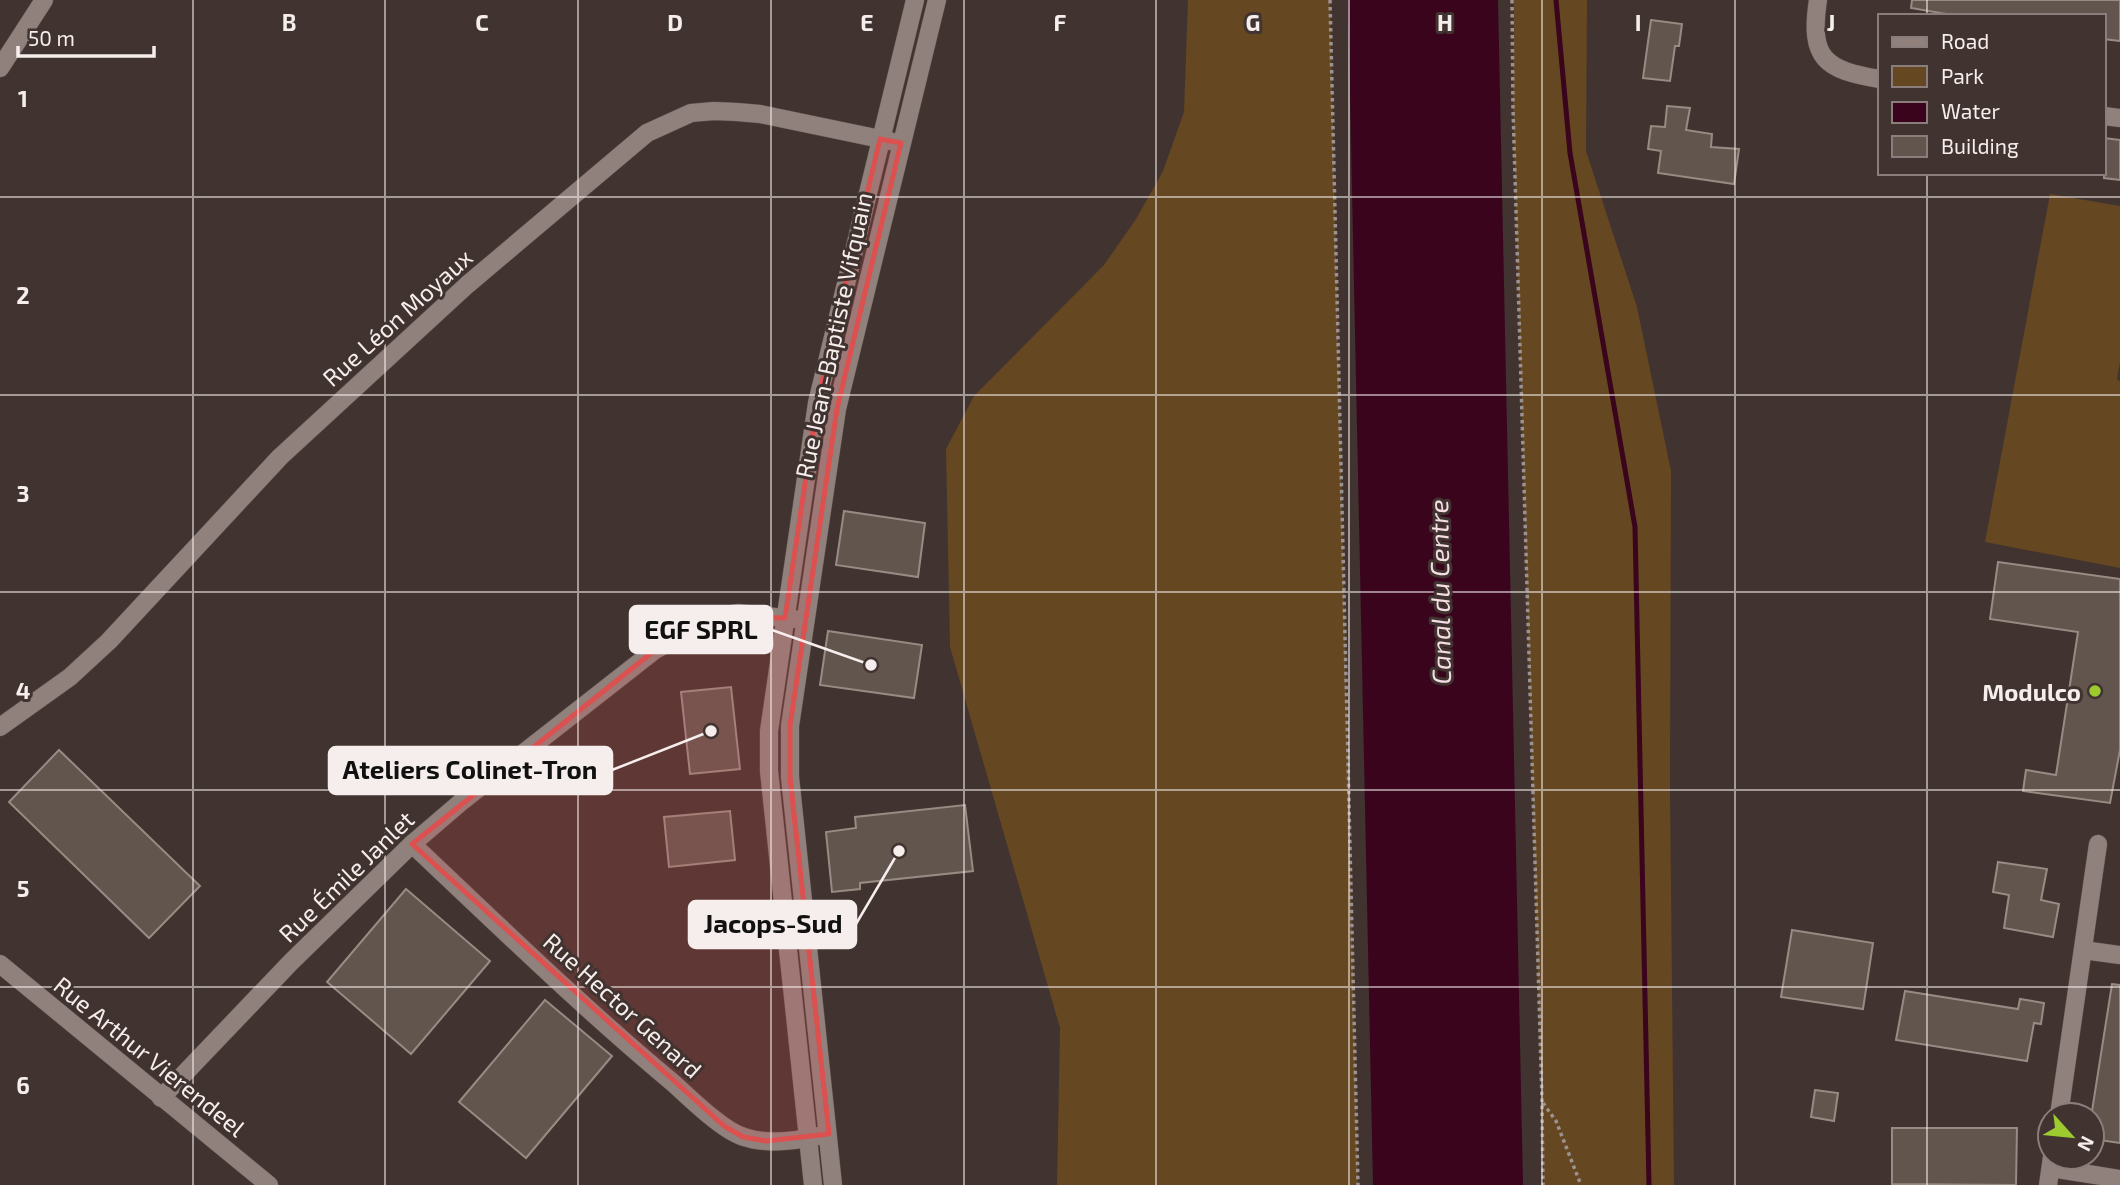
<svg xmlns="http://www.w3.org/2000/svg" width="2120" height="1185" viewBox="0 0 2120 1185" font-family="'Exo 2',sans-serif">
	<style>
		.green { fill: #654721 }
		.water { fill: #39041c }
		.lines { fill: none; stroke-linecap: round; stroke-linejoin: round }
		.stream { stroke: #39041c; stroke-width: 5 }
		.building { fill: #61554e; stroke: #988b83; stroke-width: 2 }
		.minor-casing { stroke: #5d524f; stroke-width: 19 }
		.path { stroke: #9c928f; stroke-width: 3.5; stroke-dasharray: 3.5 3.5; stroke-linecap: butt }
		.minor { stroke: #90817d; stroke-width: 18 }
		.marked { fill: #dc504f; fill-opacity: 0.2; stroke: #dc504f; stroke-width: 5; stroke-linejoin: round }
		.grid { fill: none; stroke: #f6eeec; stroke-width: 2; stroke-opacity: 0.55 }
		.poi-dot { fill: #9dca2f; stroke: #403330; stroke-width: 2.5 }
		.labels { text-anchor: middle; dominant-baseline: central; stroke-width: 6; stroke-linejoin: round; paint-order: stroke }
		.street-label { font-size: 24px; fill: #f6eeec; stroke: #403330 }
		.poi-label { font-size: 24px; font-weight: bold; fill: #f6eeec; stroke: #403330; text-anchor: end }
		.water-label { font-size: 26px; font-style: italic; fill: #f5dde4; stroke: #403330 }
		.grid-label { font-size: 23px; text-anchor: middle; font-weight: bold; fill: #f6eeec; stroke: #403330; stroke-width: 6; stroke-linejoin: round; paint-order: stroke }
		.leader { fill: none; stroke: #f6eeec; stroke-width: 2.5 }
		.callout-dot { fill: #f6eeec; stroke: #403330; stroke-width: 2.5 }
		.callout { fill: #f6eeec; stroke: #f6eeec; stroke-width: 2.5 }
		.callout-label { font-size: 26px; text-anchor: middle; font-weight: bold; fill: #111 }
	</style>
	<rect width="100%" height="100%" fill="#403330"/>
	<g class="green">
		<polygon points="1188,0 1330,0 1358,1185 1057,1185 1060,1028 950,647 946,449 974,396 1104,265 1136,219 1163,171 1184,112"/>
		<polygon points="1514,0 1587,0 1586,151 1637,307 1671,471 1670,788 1674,1185 1544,1185 1513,108"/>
		<polygon points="2050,194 2120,206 2120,362 2117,379 2120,382 2120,568 1985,542"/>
	</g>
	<polygon class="water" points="1348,0 1498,0 1523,1185 1373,1185"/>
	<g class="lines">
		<polyline class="stream" points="1556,0 1570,153 1635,527 1649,1185"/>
	</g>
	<g class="building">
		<polygon points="1912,0 2120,0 2120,41 2104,39 2104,16 1958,16 1911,8"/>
		<polygon points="1651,20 1682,24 1679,46 1675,46 1670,81 1643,78"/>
		<polygon points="1667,106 1690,108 1686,130 1712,134 1711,147 1739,149 1734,184 1658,173 1661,151 1648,149 1651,126 1665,127"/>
		<polygon points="2104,138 2120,140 2120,180 2104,178"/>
		<polygon points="844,511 925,523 918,577 836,565"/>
		<polygon points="1998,562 2120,579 2120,750 2110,803 2023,791 2026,770 2056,775 2078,632 1990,619"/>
		<polygon points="828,631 922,645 914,698 820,685"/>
		<polygon points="731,687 740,769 690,774 681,692"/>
		<polygon points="59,750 200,886 149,938 9,802"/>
		<polygon points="965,805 973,871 860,883 860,889 832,892 826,832 856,828 855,817"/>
		<polygon points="730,811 735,860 669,867 664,817"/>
		<polygon points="1998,862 2047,869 2041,900 2059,904 2053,937 2004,928 2009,895 1993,892"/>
		<polygon points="406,889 490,961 411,1054 327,982"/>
		<polygon points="1792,930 1873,943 1863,1009 1781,997"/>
		<polygon points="2112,984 2120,985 2120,1143 2092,1139 2092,1111"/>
		<polygon points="1905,991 2018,1009 2020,999 2044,1003 2041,1024 2034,1023 2027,1061 1896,1040"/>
		<polygon points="545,1000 612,1056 526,1158 459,1102"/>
		<polygon points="1815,1090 1838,1093 1834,1121 1811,1117"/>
		<polygon points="1892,1128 2017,1128 2016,1185 1892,1184"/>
	</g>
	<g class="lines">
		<defs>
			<g id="minor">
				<path d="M1818,0C1809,59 1825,70 1880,79"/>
				<polyline points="0,68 44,0"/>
				<polyline points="2104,116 2120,118"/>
				<polyline points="0,727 70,677 109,641 280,457 467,285 647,133 691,113 714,111 737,112 760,114 890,141"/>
				<path d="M412,844C498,925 582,1007 672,1082C690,1098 723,1131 744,1137C767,1145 795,1141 818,1136"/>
				<polyline points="2083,950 2120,955"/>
				<polyline points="0,964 269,1185"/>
				<polyline points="161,1098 291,962 412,844 461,802 655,650 702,624 720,616 738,613 794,619"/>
				<polyline points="2059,1115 2098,844"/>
				<polyline points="2051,1168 2120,1179"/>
				<polyline points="813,1185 769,771 769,731 817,403 915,0"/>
				<polyline points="833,1185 790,777 790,726 837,409 937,0"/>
				<polyline points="2048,1185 2052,1157"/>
			</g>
		</defs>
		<use href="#minor" class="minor-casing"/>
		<g class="path">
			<polyline points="1330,0 1358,1185"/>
			<polyline points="1512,0 1513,108 1542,1101 1543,1185"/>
			<polyline points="1543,1103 1556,1121 1581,1185"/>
		</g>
		<use href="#minor" class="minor"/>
	</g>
	<path class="marked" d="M880,139L901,143L837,409L790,726V777L829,1134L766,1141L743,1137L724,1126L412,844L655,650L720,616L785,618L817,403Z"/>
	<path class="grid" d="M193,0V1185M385,0V1185M578,0V1185M771,0V1185M964,0V1185M1156,0V1185M1349,0V1185M1542,0V1185M1735,0V1185M1927,0V16M1927,173V1185M0,197H2120M0,395H2120M0,592H2120M0,790H2120M0,987H2120"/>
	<circle class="poi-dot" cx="2095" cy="691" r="7"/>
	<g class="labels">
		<g class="street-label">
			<text transform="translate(397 317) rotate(-42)">Rue Léon Moyaux</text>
			<text transform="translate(833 335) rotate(-78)">Rue Jean-Baptiste Vifquain</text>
			<text transform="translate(346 876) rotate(-44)">Rue Émile Janlet</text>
			<text transform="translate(623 1005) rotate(42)">Rue Hector Genard</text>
			<text transform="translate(150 1056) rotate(39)">Rue Arthur Vierendeel</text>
		</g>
		<g class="poi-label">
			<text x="2081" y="691">Modulco</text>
		</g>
		<g class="water-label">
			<text transform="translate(1439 592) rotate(-91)">Canal du Centre</text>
		</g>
	</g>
	<g class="grid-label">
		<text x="289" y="31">B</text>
		<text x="482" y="31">C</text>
		<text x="675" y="31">D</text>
		<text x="867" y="31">E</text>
		<text x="1060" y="31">F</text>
		<text x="1253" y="31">G</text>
		<text x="1445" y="31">H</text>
		<text x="1638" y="31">I</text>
		<text x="1831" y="31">J</text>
		<text x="23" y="107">1</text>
		<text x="23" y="304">2</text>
		<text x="23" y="502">3</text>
		<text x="23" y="699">4</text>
		<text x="23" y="897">5</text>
		<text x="23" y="1094">6</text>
	</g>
	<path class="leader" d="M871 665L772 630M711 731L612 770M899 851L856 924"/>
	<g class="callout-dot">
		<circle cx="871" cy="665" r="7"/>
		<circle cx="711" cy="731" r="7"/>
		<circle cx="899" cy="851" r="7"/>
	</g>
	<g class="callout">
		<rect x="630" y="606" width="142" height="47" rx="7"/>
		<rect x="329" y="747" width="283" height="47" rx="7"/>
		<rect x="689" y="901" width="167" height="47" rx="7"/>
	</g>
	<g class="callout-label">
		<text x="701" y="639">EGF SPRL</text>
		<text x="470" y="779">Ateliers Colinet-Tron</text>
		<text x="773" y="933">Jacops-Sud</text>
	</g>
	<rect x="1878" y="14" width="228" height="161" fill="#403330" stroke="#897e7b" stroke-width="2"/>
	<rect x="1892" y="37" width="35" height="10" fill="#90817d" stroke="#897e7b" stroke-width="2"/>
	<text x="1941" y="49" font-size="21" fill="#f6eeec">Road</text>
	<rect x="1892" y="66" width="35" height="21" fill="#654721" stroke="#897e7b" stroke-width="2"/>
	<text x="1941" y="84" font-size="21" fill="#f6eeec">Park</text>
	<rect x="1892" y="102" width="35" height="21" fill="#39041c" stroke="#897e7b" stroke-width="2"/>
	<text x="1941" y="119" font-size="21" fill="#f6eeec">Water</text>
	<rect x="1892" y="136" width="35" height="21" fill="#61554e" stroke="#897e7b" stroke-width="2"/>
	<text x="1941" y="154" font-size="21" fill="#f6eeec">Building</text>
	<g transform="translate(2071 1136) rotate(117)"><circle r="33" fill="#403330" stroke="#897e7b" stroke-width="2"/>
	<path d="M0-5L12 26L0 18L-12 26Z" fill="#9dca2f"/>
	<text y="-10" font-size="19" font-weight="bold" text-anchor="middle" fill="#f6eeec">N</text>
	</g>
	<path d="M18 46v10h136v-10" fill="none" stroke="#f6eeec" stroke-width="3.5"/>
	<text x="28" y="46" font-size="21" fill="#f6eeec" stroke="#403330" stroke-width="5" paint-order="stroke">50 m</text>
</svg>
